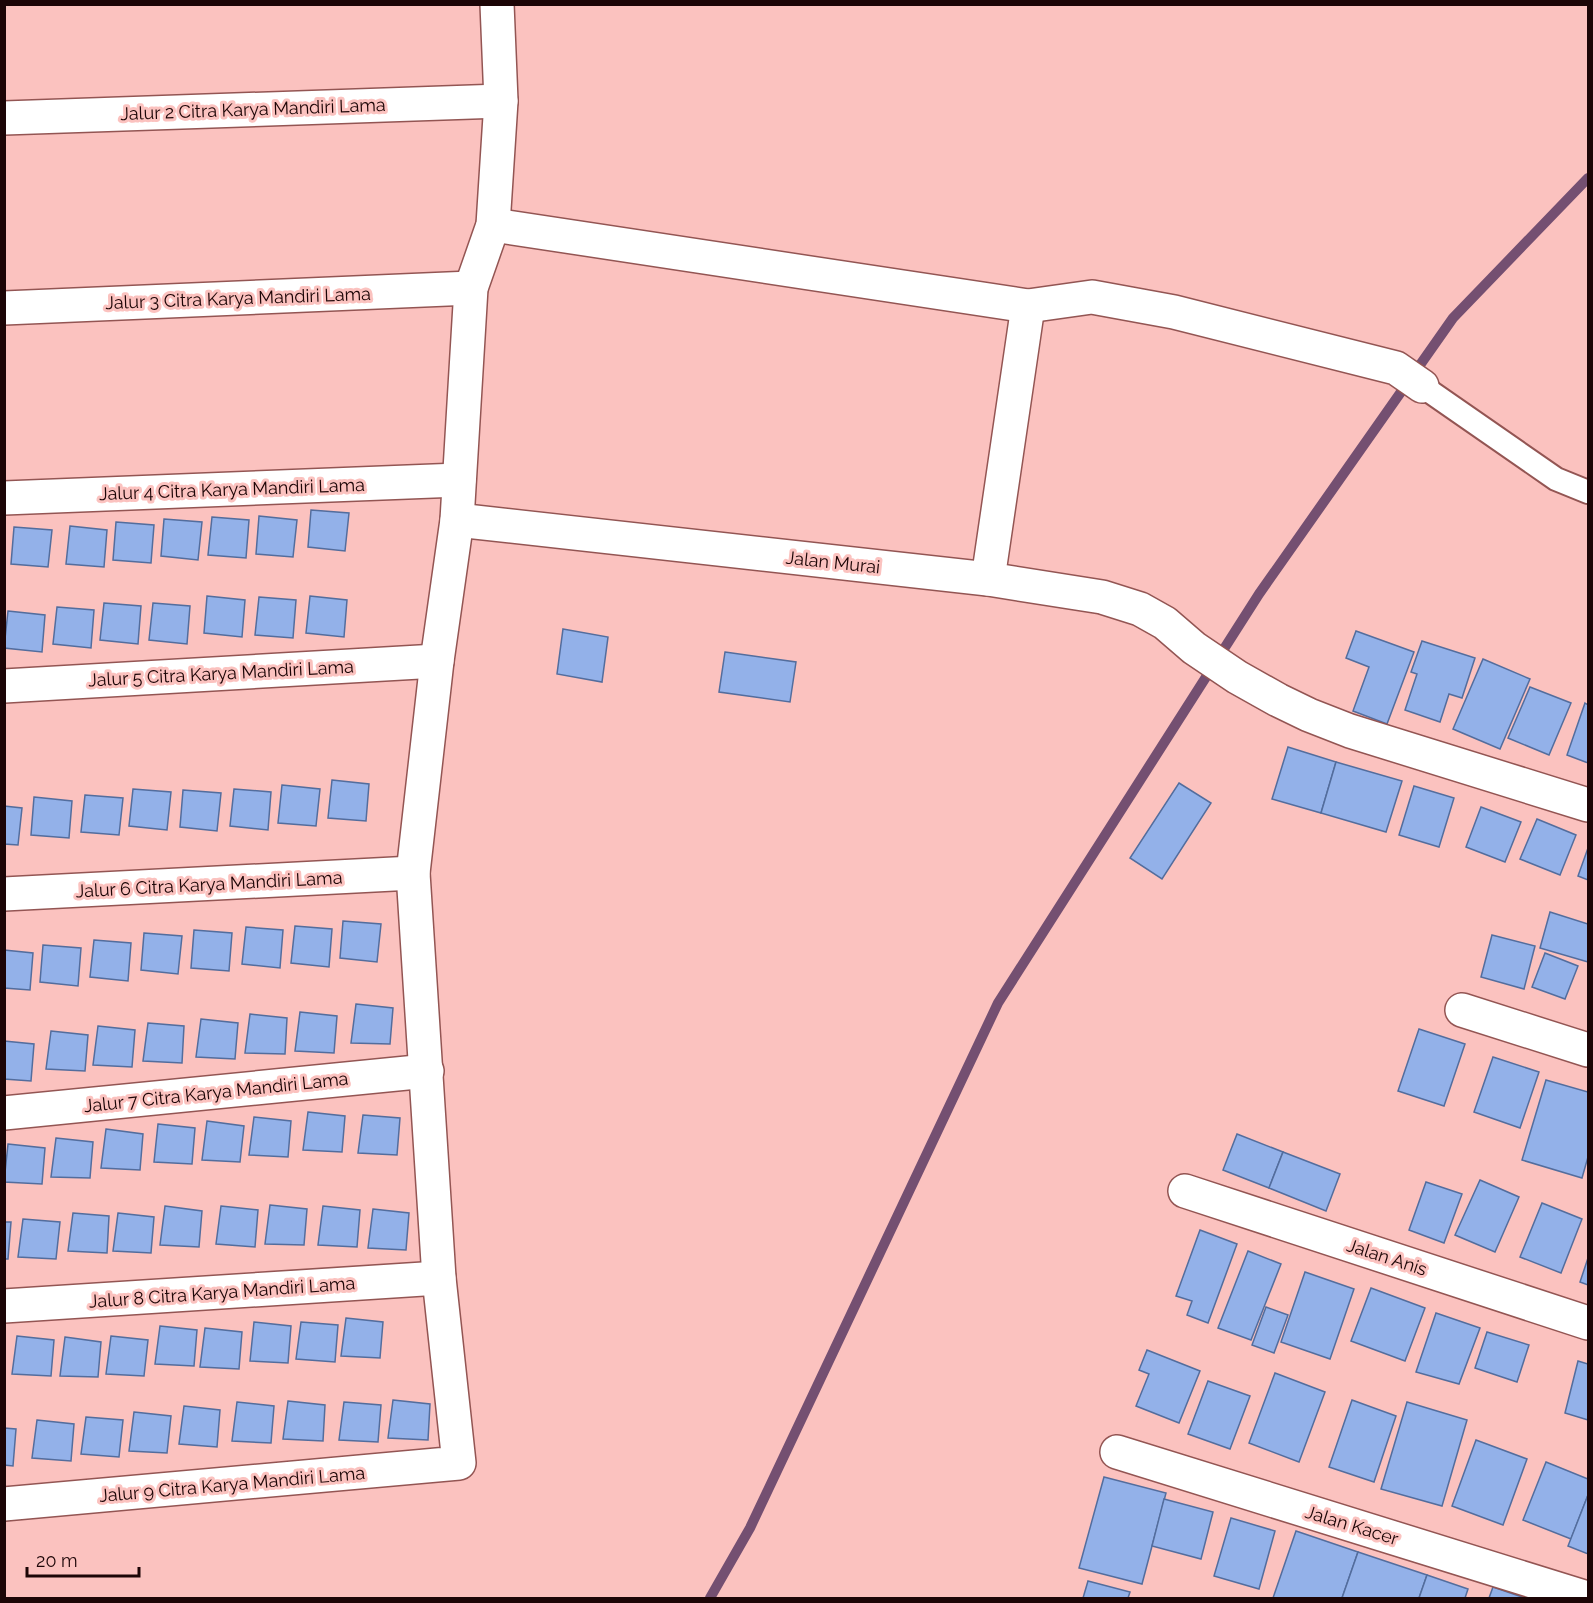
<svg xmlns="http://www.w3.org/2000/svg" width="1593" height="1603" viewBox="0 0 1593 1603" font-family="Raleway,sans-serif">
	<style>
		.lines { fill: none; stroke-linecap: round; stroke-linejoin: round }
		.stream { stroke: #744f71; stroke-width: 10 }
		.building { fill: #93b1e9; stroke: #536d9d; stroke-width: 1.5 }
		.lane-casing { stroke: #935553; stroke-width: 26 }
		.street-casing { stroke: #935553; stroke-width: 36 }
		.lane { stroke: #fff; stroke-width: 22 }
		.street { stroke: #fff; stroke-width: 33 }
		.labels { text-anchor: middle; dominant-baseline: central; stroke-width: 6; stroke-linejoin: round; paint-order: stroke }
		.street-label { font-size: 18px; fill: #1c0506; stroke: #fbc2bf }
	</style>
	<rect width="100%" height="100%" fill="#fbc2bf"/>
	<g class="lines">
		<polyline class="stream" points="710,1598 750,1528 998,1003 1259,594 1453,318 1588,178"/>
	</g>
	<g class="building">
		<polygon points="311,510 349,513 345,551 308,547"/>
		<polygon points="259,516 297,520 293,557 256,554"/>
		<polygon points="212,517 249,520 246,558 208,555"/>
		<polygon points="164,519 202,522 198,560 161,556"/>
		<polygon points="116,522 154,525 151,563 113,560"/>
		<polygon points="70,526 107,530 104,567 66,564"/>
		<polygon points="14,527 52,530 48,567 11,564"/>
		<polygon points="207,596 245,600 242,637 204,633"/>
		<polygon points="310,596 347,600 344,637 306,633"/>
		<polygon points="259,597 296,600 293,638 255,635"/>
		<polygon points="104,603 141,606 138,644 100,640"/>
		<polygon points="153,603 190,606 187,644 149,640"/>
		<polygon points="57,607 94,610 91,648 53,644"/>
		<polygon points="8,611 45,615 42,652 4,648"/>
		<polygon points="563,629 608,637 602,682 557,674"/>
		<polygon points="1356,631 1414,652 1387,724 1353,711 1369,667 1346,658"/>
		<polygon points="1422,641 1475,658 1462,698 1449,694 1440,722 1405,710 1417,674 1411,672"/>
		<polygon points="725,652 796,662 790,702 719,692"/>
		<polygon points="1483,659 1530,679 1500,749 1453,729"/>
		<polygon points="1530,687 1571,703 1549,755 1508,738"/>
		<polygon points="1585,703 1588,705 1588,763 1567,755"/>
		<polygon points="1288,747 1336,762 1321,813 1272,799"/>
		<polygon points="1336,762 1402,781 1386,832 1321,813"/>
		<polygon points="332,780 369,784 366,821 328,818"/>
		<polygon points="1179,783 1211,803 1162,879 1130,858"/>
		<polygon points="282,785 320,789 316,826 278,823"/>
		<polygon points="1414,786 1454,798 1439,847 1399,835"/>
		<polygon points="133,789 171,792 167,830 129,826"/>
		<polygon points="234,789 271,792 268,830 230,826"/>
		<polygon points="183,790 221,793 217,831 180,827"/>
		<polygon points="85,795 123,798 119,835 81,832"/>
		<polygon points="34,797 72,801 69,838 31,835"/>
		<polygon points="4,806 22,808 18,845 4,844"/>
		<polygon points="1481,807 1521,822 1505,862 1466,847"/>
		<polygon points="1537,819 1576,835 1560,875 1520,859"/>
		<polygon points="1588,848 1588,880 1578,876"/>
		<polygon points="1550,912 1588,924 1588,962 1540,948"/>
		<polygon points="343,921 381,924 377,962 340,958"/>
		<polygon points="295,926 332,929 329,967 291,963"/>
		<polygon points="246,927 283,930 280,968 242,964"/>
		<polygon points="194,930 232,933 229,971 191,968"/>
		<polygon points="144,933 182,936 178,974 141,970"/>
		<polygon points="1492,935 1535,946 1524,989 1481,977"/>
		<polygon points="94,940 131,943 128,981 90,977"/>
		<polygon points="43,945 81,948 78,986 40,982"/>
		<polygon points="4,950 33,953 30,990 4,988"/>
		<polygon points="1545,953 1578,966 1565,999 1532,987"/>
		<polygon points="356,1004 393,1008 390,1044 351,1043"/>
		<polygon points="300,1012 337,1016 334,1053 295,1051"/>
		<polygon points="250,1014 287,1018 285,1054 245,1053"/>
		<polygon points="201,1019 238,1023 235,1059 196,1057"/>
		<polygon points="148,1023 184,1026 182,1063 143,1061"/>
		<polygon points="98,1026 135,1030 132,1067 93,1065"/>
		<polygon points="1419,1029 1465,1044 1444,1106 1398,1091"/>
		<polygon points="51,1031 88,1035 85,1071 46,1069"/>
		<polygon points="4,1041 34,1044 31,1081 4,1079"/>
		<polygon points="1493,1057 1539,1072 1520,1128 1474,1112"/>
		<polygon points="1546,1080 1588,1092 1588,1157 1582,1178 1522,1160"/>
		<polygon points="308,1112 345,1116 342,1152 303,1150"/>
		<polygon points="363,1115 400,1118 397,1155 358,1153"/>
		<polygon points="254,1117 291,1121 288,1157 249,1155"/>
		<polygon points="207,1121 244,1126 240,1162 202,1160"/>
		<polygon points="158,1124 195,1128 192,1164 154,1162"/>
		<polygon points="106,1129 143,1134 140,1170 101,1168"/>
		<polygon points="1237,1134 1283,1152 1269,1188 1223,1170"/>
		<polygon points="56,1138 93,1142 90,1178 51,1177"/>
		<polygon points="8,1144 45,1148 42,1184 4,1182"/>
		<polygon points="1283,1152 1340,1174 1326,1211 1269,1188"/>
		<polygon points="1480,1180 1519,1197 1495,1252 1455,1235"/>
		<polygon points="1426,1182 1462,1194 1444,1243 1409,1230"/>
		<polygon points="1542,1203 1582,1219 1561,1273 1520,1257"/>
		<polygon points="270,1205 307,1209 304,1245 265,1244"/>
		<polygon points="165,1206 202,1211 199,1247 160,1245"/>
		<polygon points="221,1206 258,1210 255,1247 216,1244"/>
		<polygon points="323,1206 360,1210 357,1247 318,1245"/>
		<polygon points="373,1209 409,1213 406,1250 368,1248"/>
		<polygon points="73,1213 109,1216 107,1253 68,1251"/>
		<polygon points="118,1213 154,1217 151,1253 113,1251"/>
		<polygon points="23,1219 60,1222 56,1259 18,1257"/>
		<polygon points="4,1222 11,1222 8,1259 4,1259"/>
		<polygon points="1200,1230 1237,1244 1208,1323 1187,1315 1192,1301 1176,1296"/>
		<polygon points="1248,1251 1281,1264 1251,1340 1218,1328"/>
		<polygon points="1588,1258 1588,1285 1580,1282"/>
		<polygon points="1305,1272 1354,1289 1330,1359 1281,1342"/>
		<polygon points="1371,1288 1425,1308 1405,1361 1351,1341"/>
		<polygon points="1266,1307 1288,1315 1274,1353 1252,1345"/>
		<polygon points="1436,1313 1480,1328 1459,1384 1416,1372"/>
		<polygon points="346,1318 383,1322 380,1358 341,1356"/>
		<polygon points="254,1322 291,1326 288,1363 250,1361"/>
		<polygon points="301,1322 338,1325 335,1362 296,1359"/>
		<polygon points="160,1326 197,1330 194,1366 155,1364"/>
		<polygon points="205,1328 242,1332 239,1369 200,1367"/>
		<polygon points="1487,1332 1529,1345 1517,1382 1475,1368"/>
		<polygon points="17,1336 54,1340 51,1376 12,1374"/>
		<polygon points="111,1336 148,1340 144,1376 106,1374"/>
		<polygon points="65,1337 101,1342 98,1377 60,1376"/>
		<polygon points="1147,1350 1200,1371 1179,1423 1136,1406 1149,1374 1139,1370"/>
		<polygon points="1578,1361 1588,1364 1588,1420 1565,1413"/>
		<polygon points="1275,1373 1325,1392 1299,1462 1249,1443"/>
		<polygon points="1208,1381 1250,1396 1230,1449 1188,1434"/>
		<polygon points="393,1400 430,1404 428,1440 388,1438"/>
		<polygon points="1352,1400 1396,1416 1374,1482 1329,1467"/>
		<polygon points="288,1401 325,1405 323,1441 283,1439"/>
		<polygon points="237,1402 274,1406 271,1443 232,1441"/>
		<polygon points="344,1402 381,1405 378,1442 339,1440"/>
		<polygon points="1407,1402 1467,1420 1442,1506 1381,1489"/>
		<polygon points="184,1406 220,1410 217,1447 179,1444"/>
		<polygon points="134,1412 171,1416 167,1453 129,1451"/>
		<polygon points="86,1417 123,1420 119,1457 81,1454"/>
		<polygon points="37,1420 74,1424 71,1461 32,1458"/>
		<polygon points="4,1428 16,1429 13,1466 4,1465"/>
		<polygon points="1476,1440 1527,1459 1503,1525 1452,1506"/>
		<polygon points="1546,1462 1588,1479 1588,1495 1571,1539 1523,1520"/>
		<polygon points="1104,1477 1166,1493 1142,1584 1079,1568"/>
		<polygon points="1588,1495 1588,1554 1568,1546"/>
		<polygon points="1164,1499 1213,1512 1201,1559 1152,1546"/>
		<polygon points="1231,1518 1275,1531 1259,1589 1214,1576"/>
		<polygon points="1296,1531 1358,1552 1342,1598 1273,1598"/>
		<polygon points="1358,1552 1427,1575 1419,1598 1342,1598"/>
		<polygon points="1427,1575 1468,1589 1465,1598 1419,1598"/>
		<polygon points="1088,1581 1130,1592 1128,1598 1083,1598"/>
		<polygon points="1493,1587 1525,1598 1489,1598"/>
	</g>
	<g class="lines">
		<defs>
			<polyline id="lane" points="1422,386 1556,479 1588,492"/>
			<g id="street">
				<polyline points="4,118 501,101"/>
				<polyline points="493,225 1028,306 1092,297 1174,312 1396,368 1422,386"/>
				<polyline points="4,308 471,288"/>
				<polyline points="4,498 459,480"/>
				<polyline points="457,520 988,579 1102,597 1140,609 1165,623 1194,648 1237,677 1278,700 1309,715 1350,731 1588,805"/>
				<polyline points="988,579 1028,306"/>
				<polyline points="4,686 437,661"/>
				<polyline points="4,894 413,873"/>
				<polyline points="1462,1010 1588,1050"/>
				<polyline points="4,1113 427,1071"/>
				<polyline points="1185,1191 1588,1323"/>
				<polyline points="4,1306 439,1278"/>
				<polyline points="1117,1452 1587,1598"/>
				<polyline points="4,1504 459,1463 439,1278 413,873 437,661 457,520 471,288 493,225 501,101 497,4"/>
			</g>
		</defs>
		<use href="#lane" class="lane-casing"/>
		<use href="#street" class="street-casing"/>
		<use href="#lane" class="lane"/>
		<use href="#street" class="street"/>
	</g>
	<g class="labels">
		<g class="street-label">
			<text transform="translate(253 109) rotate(-2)">Jalur 2 Citra Karya Mandiri Lama</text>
			<text transform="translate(238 298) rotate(-2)">Jalur 3 Citra Karya Mandiri Lama</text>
			<text transform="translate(232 489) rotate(-2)">Jalur 4 Citra Karya Mandiri Lama</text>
			<text transform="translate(833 562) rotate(6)">Jalan Murai</text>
			<text transform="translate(221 673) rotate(-3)">Jalur 5 Citra Karya Mandiri Lama</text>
			<text transform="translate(209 884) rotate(-3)">Jalur 6 Citra Karya Mandiri Lama</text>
			<text transform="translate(216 1092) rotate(-6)">Jalur 7 Citra Karya Mandiri Lama</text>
			<text transform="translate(1387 1257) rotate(18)">Jalan Anis</text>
			<text transform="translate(222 1292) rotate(-4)">Jalur 8 Citra Karya Mandiri Lama</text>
			<text transform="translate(232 1484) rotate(-5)">Jalur 9 Citra Karya Mandiri Lama</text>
			<text transform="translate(1352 1525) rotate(17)">Jalan Kacer</text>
		</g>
	</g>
	<rect width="1593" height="1603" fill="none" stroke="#1c0506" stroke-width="12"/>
	<path d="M27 1567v9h112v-9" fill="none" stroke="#1c0506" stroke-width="3"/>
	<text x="36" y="1567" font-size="18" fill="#1c0506" stroke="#fbc2bf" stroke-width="4.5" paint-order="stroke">20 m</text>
</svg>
